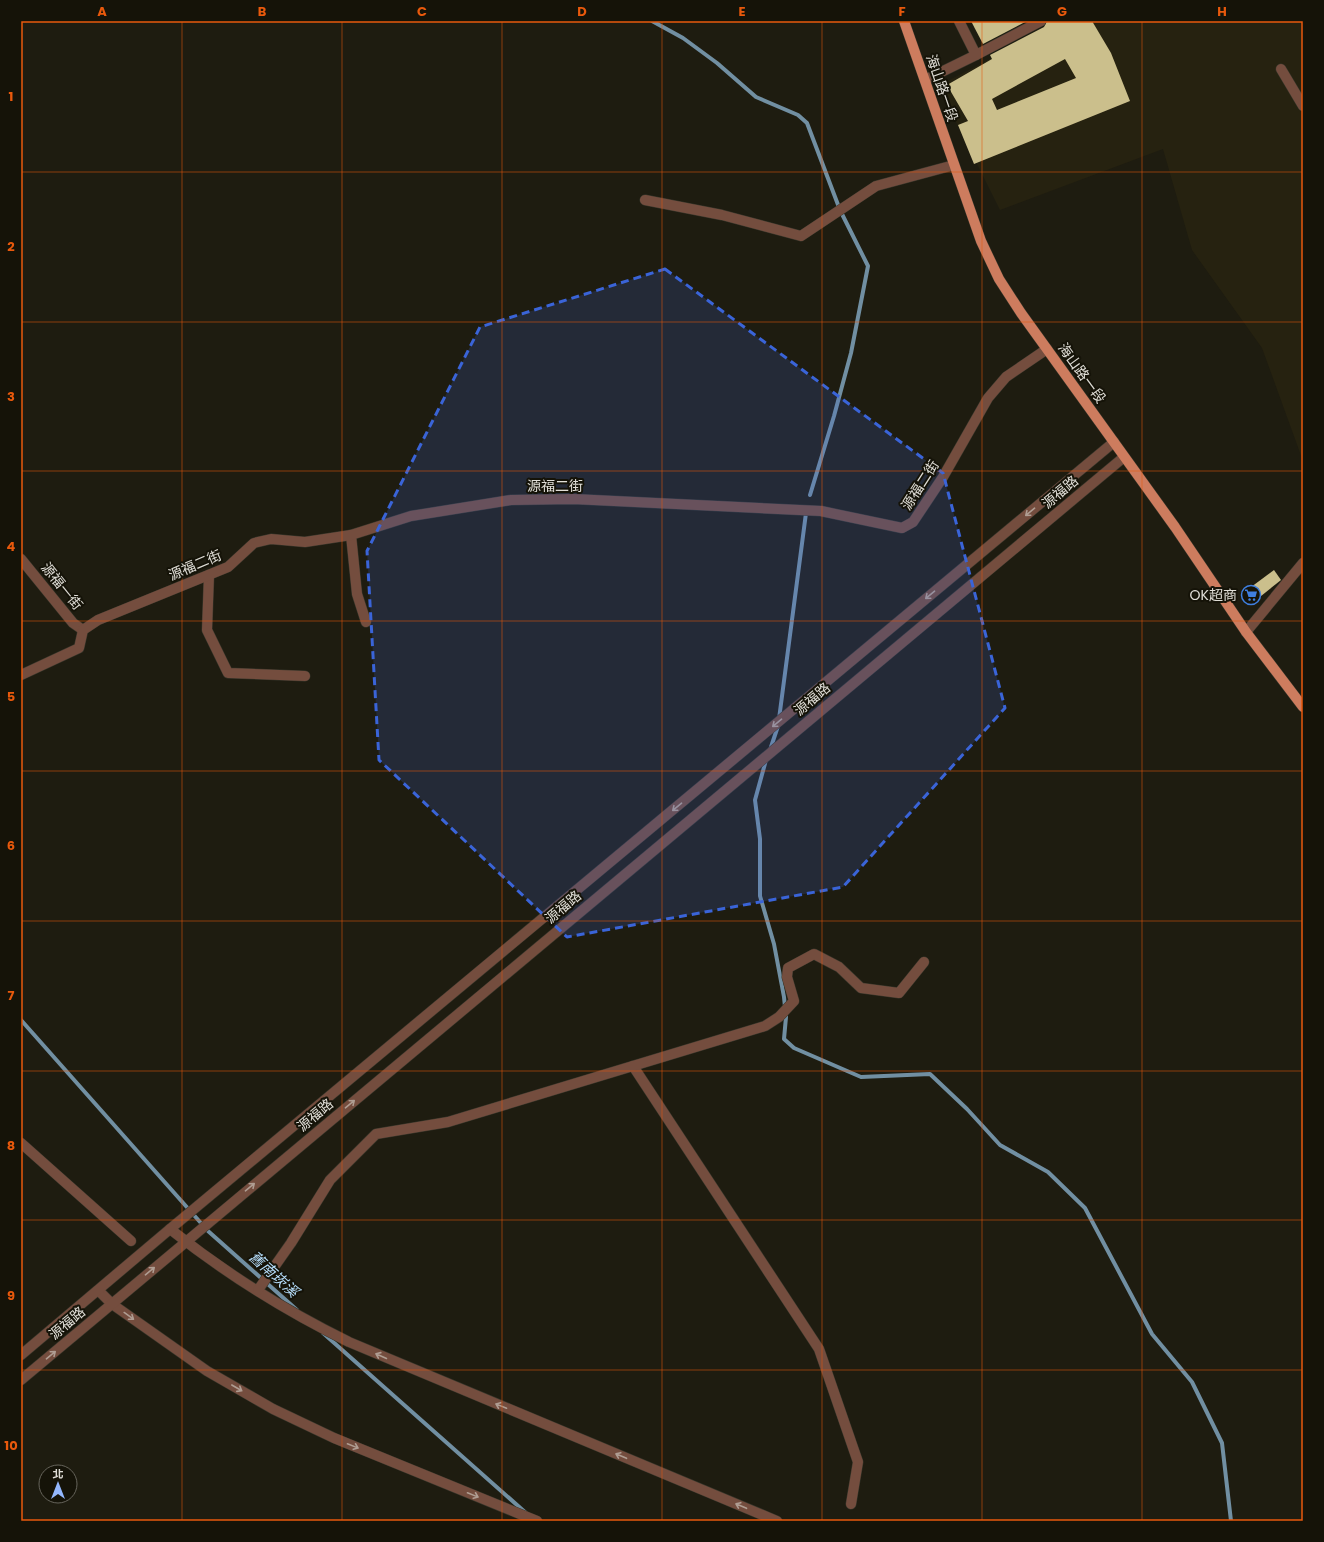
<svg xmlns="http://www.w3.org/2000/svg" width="1324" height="1542" viewBox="0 0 1324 1542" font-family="Poppins,'Noto Sans TC',sans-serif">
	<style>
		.built { fill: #262210 }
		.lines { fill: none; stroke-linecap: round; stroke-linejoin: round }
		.stream { stroke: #718fa2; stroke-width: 4 }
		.building { fill: #cbbf8c; fill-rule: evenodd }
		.minor-casing { stroke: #39372c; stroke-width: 11 }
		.major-casing { stroke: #39372c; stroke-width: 11 }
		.minor { stroke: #744d3e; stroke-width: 10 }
		.major { stroke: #cd7c5e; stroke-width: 10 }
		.oneway { stroke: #af9d92 }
		.marked { fill: #3a64d8; fill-opacity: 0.2; stroke: #3a64d8; stroke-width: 3; stroke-dasharray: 8 5; stroke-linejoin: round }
		.grid { fill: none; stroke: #e8590c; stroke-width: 1; stroke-opacity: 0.55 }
		.labels { text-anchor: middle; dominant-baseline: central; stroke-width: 4; stroke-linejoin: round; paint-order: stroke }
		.street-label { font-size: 14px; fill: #e0ded7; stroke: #151308 }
		.poi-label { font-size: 14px; fill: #e0ded7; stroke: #151308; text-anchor: end }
		.water-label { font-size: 15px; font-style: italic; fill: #b6defc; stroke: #151308 }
		.neatline { fill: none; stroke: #e8590c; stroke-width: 1.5 }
		.grid-label { font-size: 13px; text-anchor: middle; font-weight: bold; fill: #e8590c }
	</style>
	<rect width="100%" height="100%" fill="#1e1c10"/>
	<polygon class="built" points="1063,21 1303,21 1303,461 1262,348 1192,250 1163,149 1000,210 938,86"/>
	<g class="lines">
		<g class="stream">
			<polyline points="652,21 683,38 717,63 756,97 798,115 807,123 840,210 868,266 851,353 834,416 810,495"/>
			<polyline points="779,719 806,513"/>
			<polyline points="770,750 778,726"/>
			<polyline points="766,760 755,800 760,839 760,896 774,944 784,997 786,1017 784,1039 794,1048 861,1077 930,1074 967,1109 1000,1145 1048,1172 1085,1208 1152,1334 1192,1382 1222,1443 1231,1521"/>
			<polyline points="21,1020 208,1231 297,1310"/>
			<polyline points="323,1333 526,1513"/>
		</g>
	</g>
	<g class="building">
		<polygon points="971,21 1027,21 983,44"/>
		<path d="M1047,21H1092L1111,53L1130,101L974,164L958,125L968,121L947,85L992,59L990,55L1044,27ZM1065,59L1076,78L997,110L992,99Z"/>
		<polygon points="1274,570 1281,580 1251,604 1243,593"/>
	</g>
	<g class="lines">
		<defs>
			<g id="minor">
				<polyline points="976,55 1041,21"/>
				<polyline points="1281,69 1303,106"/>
				<polyline points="925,80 976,55 959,21"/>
				<polyline points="645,200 722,215 801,236 876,186 954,165"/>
				<polyline points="351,535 357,594 366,622"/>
				<polyline points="21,559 73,623 83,630"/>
				<polyline points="209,575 207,630 228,673 305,676"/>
				<polyline points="1246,632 1303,563"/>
				<polyline points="21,675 79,648 83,630 98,620 228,567 254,543 271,539 305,542 351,535 411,516 511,500 573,499 821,511 902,528 913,522 943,477 988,398 1006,377 1047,349"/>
				<polyline points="633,1066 819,1349 858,1462 851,1504"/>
				<polyline points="21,1143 131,1241"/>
				<path d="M170,1229C225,1273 286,1311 349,1342L777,1521"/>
				<polyline points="258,1290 291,1243 330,1180 376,1134 448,1122 765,1026 779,1017 794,1001 787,977 788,968 814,954 839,967 861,988 899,993 924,962"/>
				<polyline points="99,1291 112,1304 207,1371 273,1409 334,1438 537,1521"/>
				<polyline points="21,1355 170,1229 1114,442"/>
				<polyline points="21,1380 1124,457"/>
			</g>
			<polyline id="major" points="904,21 981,241 999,279 1021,313 1175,527 1246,632 1303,707"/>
		</defs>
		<use href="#minor" class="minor-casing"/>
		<use href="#major" class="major-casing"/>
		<use href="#minor" class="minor"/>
		<use href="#major" class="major"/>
	</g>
	<defs><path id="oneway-shaft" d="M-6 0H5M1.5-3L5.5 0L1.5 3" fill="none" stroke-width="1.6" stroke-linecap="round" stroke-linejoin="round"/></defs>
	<g class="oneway">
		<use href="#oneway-shaft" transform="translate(1030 512) rotate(140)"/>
		<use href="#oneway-shaft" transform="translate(930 595) rotate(140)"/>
		<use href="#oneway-shaft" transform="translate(777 723) rotate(140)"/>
		<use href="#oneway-shaft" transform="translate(677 807) rotate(140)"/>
		<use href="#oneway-shaft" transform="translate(350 1104) rotate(-40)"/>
		<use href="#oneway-shaft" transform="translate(250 1187) rotate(-40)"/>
		<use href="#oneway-shaft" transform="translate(150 1271) rotate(-40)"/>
		<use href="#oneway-shaft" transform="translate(129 1316) rotate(36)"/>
		<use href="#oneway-shaft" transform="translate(51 1355) rotate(-40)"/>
		<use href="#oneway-shaft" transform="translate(381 1356) rotate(-156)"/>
		<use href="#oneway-shaft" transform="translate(237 1388) rotate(30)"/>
		<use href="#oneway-shaft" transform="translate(501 1406) rotate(-158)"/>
		<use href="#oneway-shaft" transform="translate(353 1446) rotate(22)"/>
		<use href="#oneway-shaft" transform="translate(621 1456) rotate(-157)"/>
		<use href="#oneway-shaft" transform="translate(473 1495) rotate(22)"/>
		<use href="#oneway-shaft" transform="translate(741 1506) rotate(-157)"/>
	</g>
	<path class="marked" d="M665,269L943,473L1005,708L843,887L567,937L379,760L367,551L480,327Z"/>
	<path class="grid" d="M182,21V1521M342,21V1521M502,21V1521M662,21V1521M822,21V1521M982,21V1521M1142,21V1521M21,172H1303M21,322H1303M21,471H1303M21,621H1303M21,771H1303M21,921H1303M21,1071H1303M21,1220H1303M21,1370H1303"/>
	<defs>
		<symbol id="supermarket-ring" viewBox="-11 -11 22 22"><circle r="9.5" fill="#151308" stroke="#3f7fe0" stroke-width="1.5"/><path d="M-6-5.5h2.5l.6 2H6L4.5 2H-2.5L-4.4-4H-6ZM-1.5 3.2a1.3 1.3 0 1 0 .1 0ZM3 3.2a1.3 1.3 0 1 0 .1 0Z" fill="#3f7fe0"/></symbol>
	</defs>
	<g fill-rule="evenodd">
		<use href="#supermarket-ring" x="1240" y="584" width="22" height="22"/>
	</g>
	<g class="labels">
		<g class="street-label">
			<text transform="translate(942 88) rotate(71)">海山路一段</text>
			<text transform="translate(1082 373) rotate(54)">海山路一段</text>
			<text transform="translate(920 485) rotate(-57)">源福二街</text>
			<text x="555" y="486">源福二街</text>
			<text transform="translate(1060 492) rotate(-40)">源福路</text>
			<text transform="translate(195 565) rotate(-23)">源福二街</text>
			<text transform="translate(62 586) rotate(51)">源福一街</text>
			<text transform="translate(812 699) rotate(-40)">源福路</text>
			<text transform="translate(563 907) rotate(-40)">源福路</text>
			<text transform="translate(315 1115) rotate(-40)">源福路</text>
			<text transform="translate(67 1323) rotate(-40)">源福路</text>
		</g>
		<g class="poi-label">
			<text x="1237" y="595">OK超商</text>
		</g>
		<g class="water-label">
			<text transform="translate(274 1274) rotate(42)">舊南崁溪</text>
		</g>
	</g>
	<rect width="1324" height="1542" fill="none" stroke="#151308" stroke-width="44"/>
	<g transform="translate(58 1484)"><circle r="19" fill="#151308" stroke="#66645b"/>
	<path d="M0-3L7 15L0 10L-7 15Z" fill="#93b7fd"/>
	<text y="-6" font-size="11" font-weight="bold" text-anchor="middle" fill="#e0ded7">北</text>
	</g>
	<rect x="22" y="22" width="1280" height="1498" class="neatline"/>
	<g class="grid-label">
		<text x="102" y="16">A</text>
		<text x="262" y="16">B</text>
		<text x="422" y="16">C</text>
		<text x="582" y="16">D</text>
		<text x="742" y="16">E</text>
		<text x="902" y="16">F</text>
		<text x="1062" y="16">G</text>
		<text x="1222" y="16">H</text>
		<text x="11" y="101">1</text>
		<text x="11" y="251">2</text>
		<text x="11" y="401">3</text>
		<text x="11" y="551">4</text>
		<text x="11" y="701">5</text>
		<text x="11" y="850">6</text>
		<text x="11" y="1000">7</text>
		<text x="11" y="1150">8</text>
		<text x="11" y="1300">9</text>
		<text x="11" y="1450">10</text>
	</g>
</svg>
